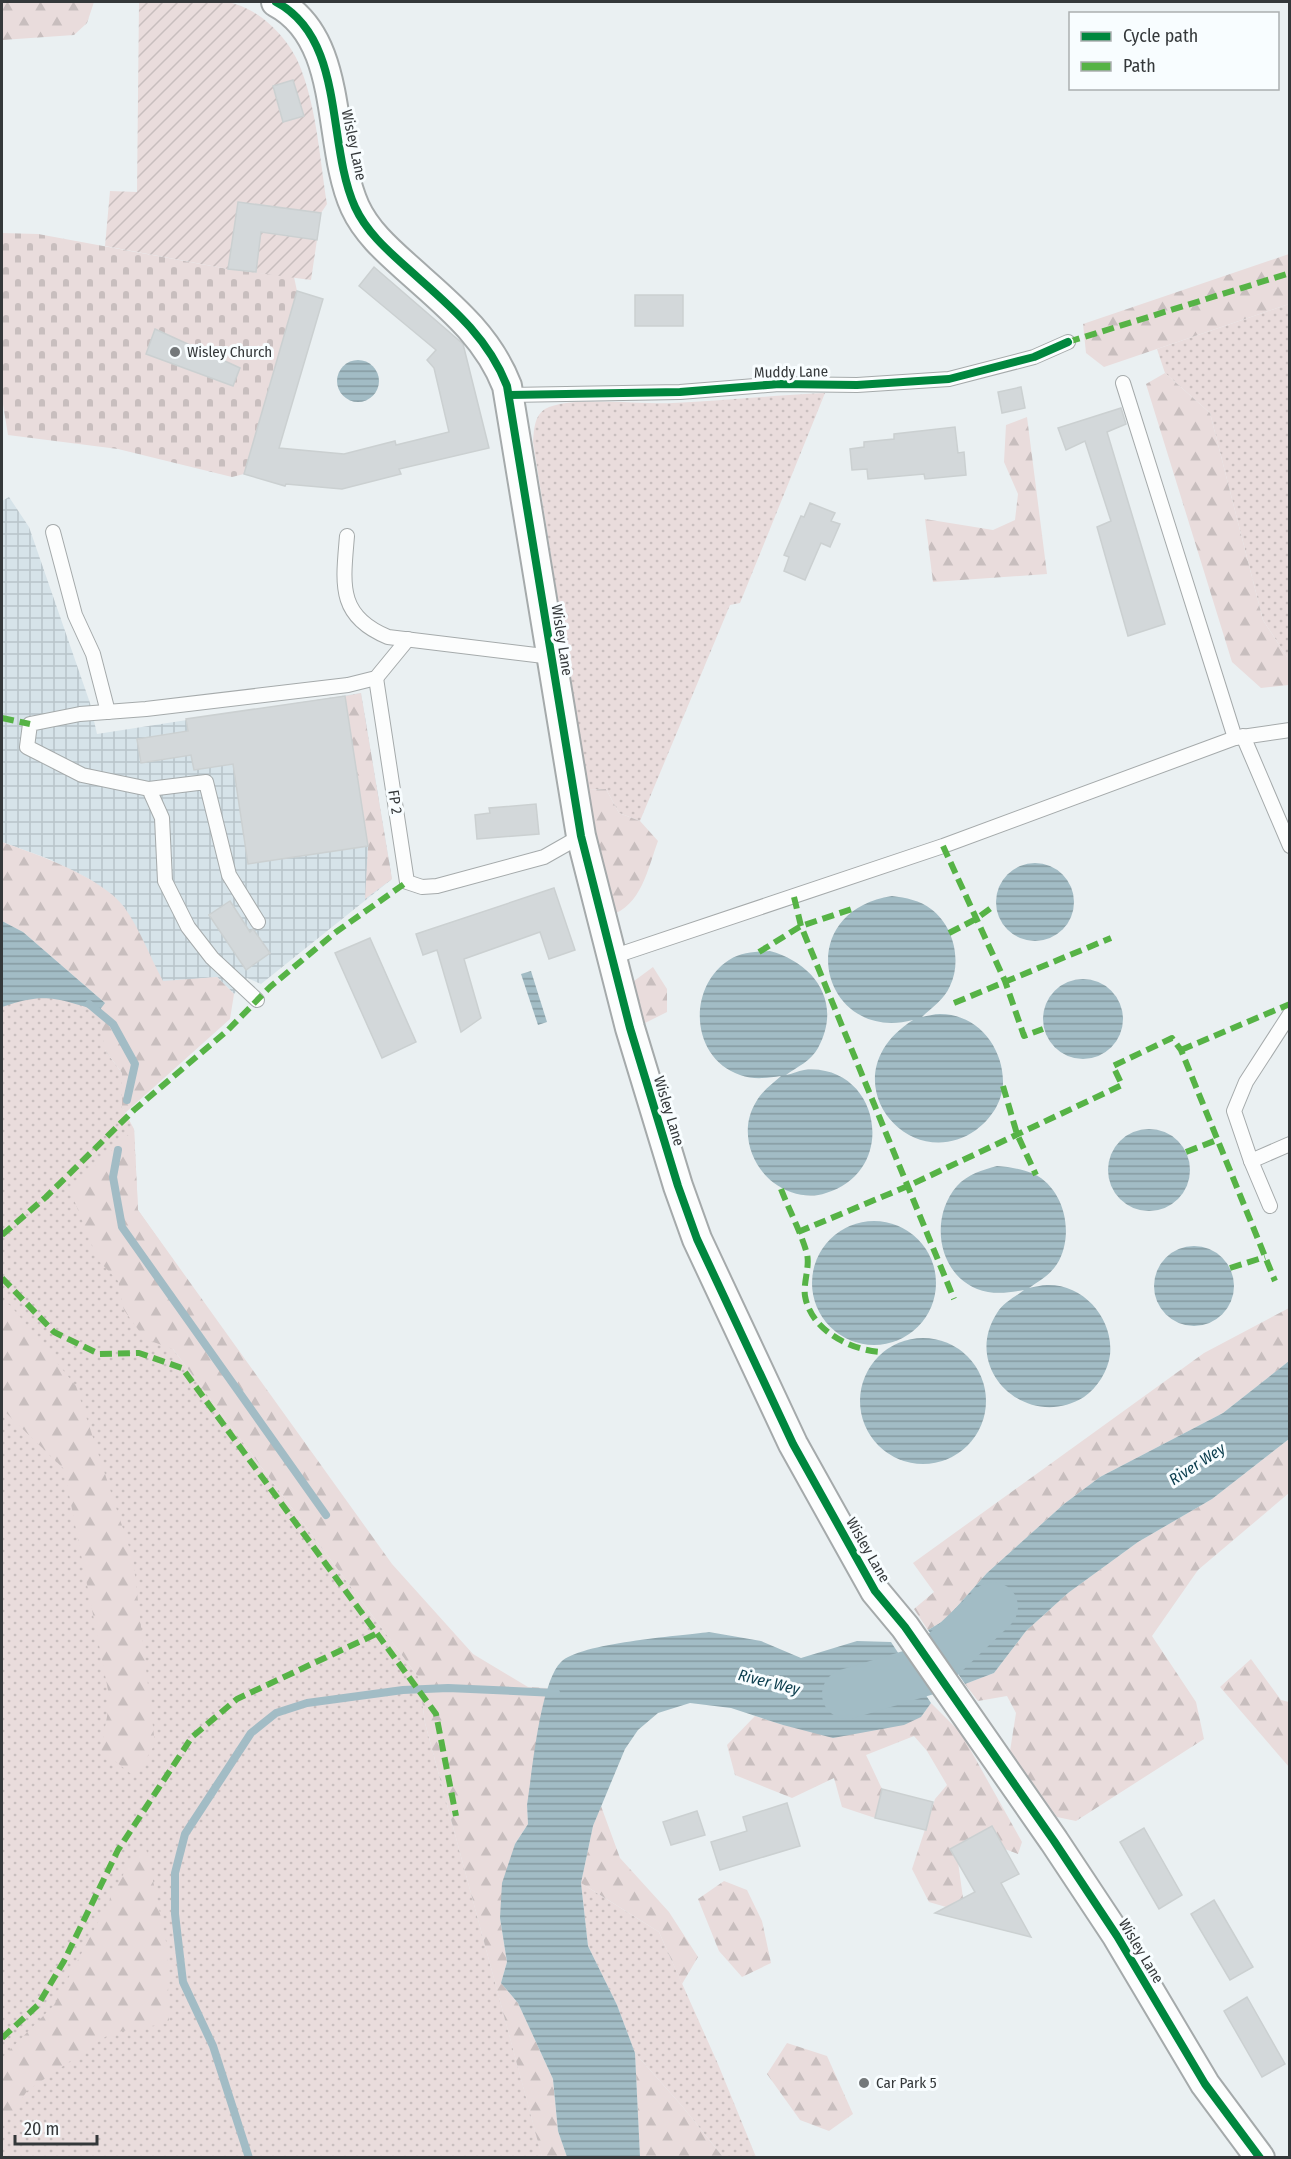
<svg xmlns="http://www.w3.org/2000/svg" width="1291" height="2159" viewBox="0 0 1291 2159" font-family="'Fira Sans Condensed',sans-serif">
	<style>
		.industrial { fill: url(#industrial-grid) }
		.grass { fill: url(#grass-dots) }
		.forest { fill: url(#forest-firs) }
		.cemetery { fill: url(#cemetery-stones) }
		.garden { fill: url(#garden-furrows) }
		.water { fill: url(#water-rules) }
		.lines { fill: none; stroke-linecap: round; stroke-linejoin: round }
		.stream { stroke: #a2bcc5; stroke-width: 8 }
		.river { stroke: #a2bcc5; stroke-width: 50 }
		.building { fill: #d3d8da; stroke: #cbd0d1; stroke-width: 1.5 }
		.service-casing { stroke: #a5aaab; stroke-width: 16 }
		.minor-casing { stroke: #a5aaab; stroke-width: 32 }
		.service { stroke: #fcfdfd; stroke-width: 14 }
		.minor { stroke: #fcfdfd; stroke-width: 28 }
		.quiet { stroke: #56b346; stroke-width: 6; stroke-dasharray: 12 6; stroke-linecap: butt }
		.cycleway-casing { stroke: #f8fdff; stroke-width: 11 }
		.cycleway { stroke: #00873e; stroke-width: 8 }
		.poi-dot { fill: #74787a; stroke: #f8fdff; stroke-width: 2 }
		.labels { text-anchor: middle; dominant-baseline: central; stroke-width: 6; stroke-linejoin: round; paint-order: stroke }
		.street-label { font-size: 15px; fill: #34383a; stroke: #f8fdff }
		.poi-label { font-size: 15px; fill: #34383a; stroke: #f8fdff; text-anchor: start }
		.water-label { font-size: 16px; font-style: italic; fill: #0c3e4e; stroke: #f8fdff }
	</style>
	<defs>
		<pattern id="industrial-grid" width="8" height="8" patternUnits="userSpaceOnUse" patternTransform="scale(1.5)"><rect width="8" height="8" fill="#d6e3e9"/><path d="M0 4h8M4 0v8" fill="none" stroke="#b8c4c9"/></pattern>
		<pattern id="grass-dots" width="8" height="8" patternUnits="userSpaceOnUse" patternTransform="scale(1.5)"><rect width="8" height="8" fill="#e9dcdc"/><path d="M2 2h.1M6 6h.1" fill="none" stroke="#c8bebe" stroke-width="1.8" stroke-linecap="round"/></pattern>
		<pattern id="forest-firs" width="22" height="20" patternUnits="userSpaceOnUse" patternTransform="scale(1.5)"><rect width="22" height="20" fill="#e9dcdc"/><path d="M5 1l3.5 6h-7zM16 11l3.5 6h-7z" fill="#c8bebe"/></pattern>
		<pattern id="cemetery-stones" width="16" height="16" patternUnits="userSpaceOnUse" patternTransform="scale(1.5)"><rect width="16" height="16" fill="#e9dcdc"/><path d="M2 7V4a2 2 0 0 1 4 0v3zM10 15v-3a2 2 0 0 1 4 0v3z" fill="#c8bebe"/></pattern>
		<pattern id="garden-furrows" width="10" height="10" patternUnits="userSpaceOnUse" patternTransform="scale(1.5)"><rect width="10" height="10" fill="#e9dcdc"/><path d="M-1 1l2-2M0 10L10 0M9 11l2-2" fill="none" stroke="#c8bebe"/></pattern>
		<pattern id="water-rules" width="6" height="5" patternUnits="userSpaceOnUse" patternTransform="scale(1.5)"><rect width="6" height="5" fill="#a2bcc5"/><path d="M0 2.5h6" fill="none" stroke="#859aa1"/></pattern>
	</defs>
	<rect width="100%" height="100%" fill="#eaf0f2"/>
	<polygon class="industrial" points="9,497 29,527 90,703 97,734 361,693 392,879 261,984 247,978 234,994 217,977 163,982 123,906 91,880 49,859 2,842 2,501"/>
	<g class="grass">
		<polygon points="1289,304 1289,657 1287,657 1263,620 1210,413 1165,373 1157,349"/>
		<path d="M825,393L740,603L730,605L640,821L619,813L606,789L588,790L533,442C534,431 534,416 545,409C568,395 643,405 673,403C724,401 774,395 825,393Z"/>
		<polygon points="2,921 105,1003 105,1050 122,1073 122,1107 134,1129 138,1210 199,1297 173,1349 419,1678 425,1723 542,2156 549,2157 2,2157"/>
		<polygon points="581,1883 659,1932 718,2064 756,2157 723,2157 682,2106 635,2053 617,2005 588,1946"/>
	</g>
	<g class="forest">
		<polygon points="2,2 94,2 87,23 74,35 2,40"/>
		<polygon points="1289,254 1289,304 1104,367 1086,353 1083,324"/>
		<polygon points="1165,373 1210,413 1263,620 1287,657 1289,657 1289,685 1261,688 1232,662 1146,384"/>
		<polygon points="1027,417 1047,574 933,582 925,519 993,530 1015,520 1018,494 1004,462 1006,425"/>
		<polygon points="361,693 392,879 365,899 368,846 345,696"/>
		<path d="M606,789L619,813L640,821L658,841C648,868 641,907 610,915L588,790Z"/>
		<path d="M2,842C36,854 102,877 124,907C140,929 150,957 163,981L217,977L234,994L230,1019L125,1113L122,1107V1073L105,1050L99,1011L105,1003L23,932L2,921Z"/>
		<polygon points="653,967 667,989 667,1012 641,1025 630,984"/>
		<polygon points="134,1129 138,1210 392,1564 473,1654 528,1687 547,1688 527,1805 528,1824 515,1844 500,1918 507,1962 501,1983 518,2003 553,2079 558,2131 567,2157 542,2157 425,1723 419,1678 173,1349 145,1339 124,1310 118,1281 98,1260 70,1190"/>
		<polygon points="2,1300 11,1306 76,1386 133,1559 155,1744 135,1777 101,1750 110,1700 64,1469 2,1409"/>
		<polygon points="1289,1308 1289,1361 1223,1413 1100,1477 1064,1504 987,1573 945,1620 928,1630 914,1609 934,1592 913,1563 1204,1353"/>
		<polygon points="1289,1439 1289,1493 1198,1570 1152,1636 1196,1702 1204,1739 1076,1821 1057,1817 1010,1751 1016,1713 1007,1696 978,1701 965,1684 994,1673 1026,1631 1068,1593 1138,1542 1212,1499"/>
		<polygon points="1251,1659 1281,1700 1289,1702 1289,1767 1220,1687"/>
		<polygon points="931,1703 961,1733 1022,1842 1018,1854 1005,1849 992,1826 958,1862 963,1898 946,1907 929,1902 912,1869 935,1799 947,1785 927,1751 914,1736 866,1755 882,1789 875,1818 842,1807 834,1778 792,1798 735,1775 727,1745 755,1716 783,1725 921,1717"/>
		<polygon points="601,1806 620,1858 669,1912 698,1957 682,1984 659,1932 581,1883 593,1826"/>
		<polygon points="146,1848 167,1946 169,2023 111,2033 27,2091 5,2124 2,2121 2,2058 54,2005 133,1856"/>
		<polygon points="724,1881 747,1890 762,1921 771,1963 742,1977 719,1951 698,1899"/>
		<polygon points="787,2043 827,2056 853,2114 829,2131 800,2120 767,2074"/>
		<polygon points="635,2053 682,2106 723,2157 640,2157"/>
	</g>
	<polygon class="cemetery" points="2,233 38,234 228,269 294,277 297,291 244,474 232,477 118,449 8,435 2,398"/>
	<path class="garden" d="M139,2C167,2 198,0 226,2C258,6 291,40 301,69C317,111 320,160 327,204L321,213L311,280L228,269L105,246L110,191L137,192Z"/>
	<g class="water">
		<circle cx="358" cy="381" r="21"/>
		<circle cx="1035" cy="902" r="39"/>
		<path d="M892,896C906,898 920,900 931,909C954,926 962,961 950,986C944,1000 932,1007 922,1017C927,1016 934,1014 940,1014C978,1014 1004,1048 1003,1084C1002,1102 991,1119 976,1130C908,1178 825,1076 913,1020C821,1044 789,912 892,896Z"/>
		<path d="M2,921L23,932L105,1003L99,1011C56,998 45,992 2,1007Z"/>
		<path d="M770,951C814,963 843,1002 818,1048C811,1061 797,1067 786,1075C792,1074 798,1071 804,1070C879,1062 901,1170 826,1193C809,1199 789,1194 774,1183C750,1165 739,1129 756,1102C762,1091 772,1084 781,1076C767,1078 754,1080 740,1075C690,1058 687,987 729,960C742,952 755,952 770,951Z"/>
		<polygon points="531,971 547,1022 538,1025 521,974"/>
		<circle cx="1083" cy="1019" r="40"/>
		<circle cx="1149" cy="1170" r="41"/>
		<path d="M997,1166C1010,1167 1022,1169 1034,1174C1065,1189 1075,1235 1057,1264C1050,1275 1039,1281 1029,1288C1035,1287 1041,1285 1047,1285C1084,1284 1114,1319 1110,1355C1108,1371 1097,1388 1084,1397C1028,1432 960,1370 997,1313C1004,1302 1015,1297 1024,1290C1012,1292 1001,1294 988,1292C939,1283 927,1220 957,1186C968,1174 982,1170 997,1166Z"/>
		<circle cx="874" cy="1283" r="62"/>
		<circle cx="1194" cy="1286" r="40"/>
		<circle cx="923" cy="1401" r="63"/>
		<polygon points="1289,1361 1289,1439 1212,1499 1138,1542 1068,1593 1026,1631 994,1673 965,1684 928,1630 945,1620 987,1573 1064,1504 1100,1477 1223,1413"/>
		<path d="M709,1632L761,1641L801,1658L857,1641L891,1642L931,1703L921,1717L904,1725L833,1738L783,1725L731,1708L690,1703L658,1713L638,1730L625,1749L593,1826L581,1883L588,1946L617,2005L635,2053L640,2157H567L558,2131L553,2079L518,2003L501,1983L507,1962L500,1918L502,1883L515,1844L528,1824L527,1805C532,1774 540,1682 561,1662C580,1643 678,1636 709,1632Z"/>
	</g>
	<g class="lines">
		<g class="stream">
			<polyline points="89,1004 113,1024 135,1064 127,1100"/>
			<polyline points="118,1150 113,1177 122,1227 326,1515"/>
			<polyline points="249,2158 213,2046 183,1982 175,1914 175,1873 185,1834 251,1733 276,1713 307,1703 403,1690 448,1688 556,1693"/>
		</g>
		<polyline class="river" points="847,1694 927,1670 993,1607"/>
	</g>
	<g class="building">
		<polygon points="293,80 304,116 283,122 273,86"/>
		<polygon points="238,202 321,213 317,240 261,232 256,272 228,269"/>
		<polygon points="374,267 463,344 489,448 399,469 401,474 342,489 286,484 285,486 244,474 297,291 323,299 279,448 344,454 395,441 396,445 449,432 434,368 427,360 436,350 359,286"/>
		<rect x="635" y="295" width="48" height="31"/>
		<polygon points="155,329 240,368 233,386 146,354"/>
		<polygon points="1021,387 1025,408 1002,413 998,392"/>
		<polygon points="1121,408 1126,424 1107,432 1165,624 1128,636 1097,527 1111,521 1085,441 1066,450 1058,428"/>
		<polygon points="955,427 958,453 964,452 966,475 925,479 924,474 868,479 867,469 852,470 850,449 864,447 864,442 894,439 894,434"/>
		<polygon points="810,503 835,513 831,521 840,524 830,547 821,543 805,580 784,571 789,557 784,555 801,516 804,517"/>
		<polygon points="345,696 368,846 248,864 233,764 194,770 191,755 141,763 137,739 188,731 186,719"/>
		<polygon points="536,804 539,834 477,839 475,815 490,813 489,808"/>
		<polygon points="554,888 575,950 549,959 540,932 464,959 481,1018 461,1032 437,950 423,955 416,934"/>
		<polygon points="230,901 250,932 253,929 270,953 246,970 209,915"/>
		<polygon points="370,938 416,1042 382,1058 335,953"/>
		<polygon points="882,1789 933,1802 926,1830 875,1818"/>
		<polygon points="787,1803 800,1846 720,1870 711,1842 747,1831 743,1817"/>
		<polygon points="697,1811 705,1835 671,1845 663,1822"/>
		<polygon points="992,1826 1019,1874 1001,1883 1031,1937 935,1913 975,1892 950,1849"/>
		<polygon points="1144,1828 1182,1895 1159,1909 1120,1842"/>
		<polygon points="1214,1900 1253,1967 1230,1980 1191,1914"/>
		<polygon points="1247,1997 1285,2064 1262,2077 1224,2011"/>
	</g>
	<g class="lines">
		<defs>
			<g id="service">
				<polyline points="1123,383 1235,738"/>
				<polyline points="509,395 680,392 779,384 857,385 949,379 1034,357 1068,342"/>
				<polyline points="53,532 75,615 93,654 108,712"/>
				<path d="M347,536C343,584 337,616 388,637L552,657"/>
				<polyline points="376,678 407,882 422,887 437,886 544,857 581,836"/>
				<polyline points="1243,736 1290,846"/>
				<polyline points="149,789 206,782 229,875 258,922"/>
				<polyline points="612,957 943,846 1235,738 1290,730"/>
				<polyline points="257,1000 212,958 188,927 165,881 162,818 149,789 82,775 27,747 30,724 80,714 146,709 348,685 376,678 408,639"/>
				<polyline points="1251,1161 1290,1144"/>
				<polyline points="1270,1206 1251,1161 1234,1111 1246,1082 1290,1014"/>
			</g>
			<path id="minor" d="M276,2C346,39 326,143 355,207C366,231 386,249 405,266C445,302 487,334 507,386L581,836L630,1028L678,1186L697,1239L793,1444L875,1591L905,1627L1054,1841L1117,1936L1205,2084L1260,2158"/>
		</defs>
		<use href="#service" class="service-casing"/>
		<use href="#minor" class="minor-casing"/>
		<use href="#service" class="service"/>
		<use href="#minor" class="minor"/>
		<g class="quiet">
			<polyline points="1068,342 1290,273"/>
			<polyline points="2,718 30,724"/>
			<polyline points="943,846 1005,981 1024,1036 1043,1029"/>
			<polyline points="794,897 801,926 954,1299"/>
			<polyline points="949,933 976,919 995,905"/>
			<polyline points="759,952 801,926 852,909"/>
			<polyline points="954,1003 1111,938"/>
			<polyline points="1181,1050 1290,1004"/>
			<polyline points="1003,1086 1017,1134 1036,1175"/>
			<polyline points="1186,1152 1217,1140"/>
			<path d="M781,1189C789,1210 801,1232 807,1254C810,1267 803,1283 805,1296C811,1331 852,1351 883,1352"/>
			<polyline points="798,1232 908,1186 1122,1085 1113,1066 1172,1038 1181,1050 1275,1281"/>
			<polyline points="2,1235 46,1197 134,1110 228,1030 270,987 336,932 407,882"/>
			<polyline points="1230,1268 1265,1257"/>
			<polyline points="2,1278 54,1332 99,1354 139,1353 182,1368 436,1714 456,1816"/>
			<polyline points="2,2038 38,2005 64,1961 118,1850 192,1737 237,1699 376,1634"/>
		</g>
		<defs>
			<g id="cycleway">
				<path d="M276,2C346,39 326,143 355,207C366,231 386,249 405,266C445,302 487,334 507,386L581,836L630,1028L678,1186L697,1239L793,1444L875,1591L905,1627L1054,1841L1117,1936L1205,2084L1260,2158"/>
				<polyline points="509,395 680,392 779,384 857,385 949,379 1034,357 1068,342"/>
			</g>
		</defs>
		<use href="#cycleway" class="cycleway-casing"/>
		<use href="#cycleway" class="cycleway"/>
	</g>
	<g class="poi-dot">
		<circle cx="175" cy="352" r="6"/>
		<circle cx="864" cy="2083" r="6"/>
	</g>
	<g class="labels">
		<g class="street-label">
			<text transform="translate(354 145) rotate(78)">Wisley Lane</text>
			<text transform="translate(791 372) rotate(-1)">Muddy Lane</text>
			<text transform="translate(562 640) rotate(81)">Wisley Lane</text>
			<text transform="translate(395 802) rotate(81)">FP 2</text>
			<text transform="translate(669 1111) rotate(73)">Wisley Lane</text>
			<text transform="translate(868 1550) rotate(60)">Wisley Lane</text>
			<text transform="translate(1141 1951) rotate(59)">Wisley Lane</text>
		</g>
		<g class="poi-label">
			<text x="187" y="352">Wisley Church</text>
			<text x="876" y="2083">Car Park 5</text>
		</g>
		<g class="water-label">
			<text transform="translate(1197 1464) rotate(-33)">River Wey</text>
			<text transform="translate(769 1682) rotate(14)">River Wey</text>
		</g>
	</g>
	<rect width="1291" height="2159" fill="none" stroke="#34383a" stroke-width="6"/>
	<rect x="1069" y="12" width="210" height="78" fill="#f8fdff" stroke="#aaaeb0" stroke-width="1.5"/>
	<rect x="1081" y="32" width="30" height="9" fill="#00873e" stroke="#aaaeb0" stroke-width="1.5"/>
	<text x="1123" y="42" font-size="18" fill="#34383a">Cycle path</text>
	<rect x="1081" y="62" width="30" height="9" fill="#56b346" stroke="#aaaeb0" stroke-width="1.5"/>
	<text x="1123" y="72" font-size="18" fill="#34383a">Path</text>
	<path d="M15 2135v9h82v-9" fill="none" stroke="#34383a" stroke-width="3"/>
	<text x="24" y="2135" font-size="18" fill="#34383a" stroke="#f8fdff" stroke-width="4.5" paint-order="stroke">20 m</text>
</svg>
